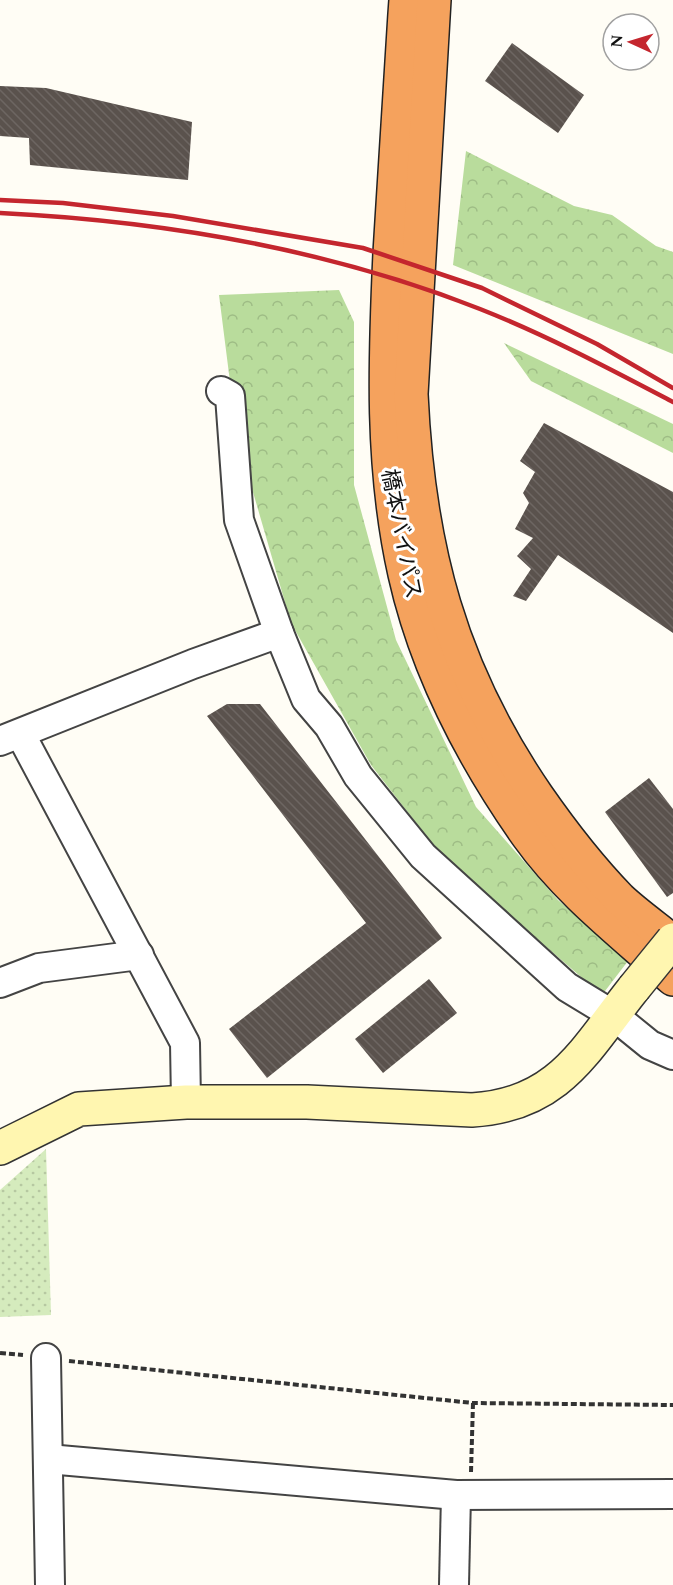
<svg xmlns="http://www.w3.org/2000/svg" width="673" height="1585" viewBox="0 0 673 1585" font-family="Spectral,'Noto Sans JP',serif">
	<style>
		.forest { fill: url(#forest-crowns) }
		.park { fill: url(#park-dots) }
		.building { fill: url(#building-back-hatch) }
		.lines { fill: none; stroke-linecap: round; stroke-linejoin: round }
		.street-casing { stroke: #444; stroke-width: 32 }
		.secondary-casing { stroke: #333; stroke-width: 36 }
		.highway-casing { stroke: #222; stroke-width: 36 }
		.path { stroke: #333; stroke-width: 4; stroke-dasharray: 6 3; stroke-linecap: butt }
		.street { stroke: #fff; stroke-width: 28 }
		.secondary { stroke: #fff6b0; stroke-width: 33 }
		.highway { stroke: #f5a25d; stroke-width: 33 }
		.rail { stroke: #c4262e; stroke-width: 4.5 }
		.secondary-bridge-casing { stroke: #333; stroke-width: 36; stroke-linecap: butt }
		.secondary-bridge { stroke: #fff6b0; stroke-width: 33 }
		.labels { text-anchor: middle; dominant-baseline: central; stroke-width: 6; stroke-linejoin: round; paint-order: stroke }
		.street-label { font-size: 22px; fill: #111; stroke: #fff }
	</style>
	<defs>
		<pattern id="forest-crowns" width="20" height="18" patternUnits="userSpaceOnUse" patternTransform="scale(1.5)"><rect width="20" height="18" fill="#b9dc9c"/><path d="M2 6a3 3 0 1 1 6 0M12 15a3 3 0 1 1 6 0" fill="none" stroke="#9ebc85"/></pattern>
		<pattern id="park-dots" width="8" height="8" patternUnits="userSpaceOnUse" patternTransform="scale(1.5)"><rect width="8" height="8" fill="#d5ebbd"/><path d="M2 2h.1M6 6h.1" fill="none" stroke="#b6c8a1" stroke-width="1.8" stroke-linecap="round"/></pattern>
		<pattern id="building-back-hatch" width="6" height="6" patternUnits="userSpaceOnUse" patternTransform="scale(1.5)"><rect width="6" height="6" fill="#5a524d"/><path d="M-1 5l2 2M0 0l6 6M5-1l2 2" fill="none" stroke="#6d6662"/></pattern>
	</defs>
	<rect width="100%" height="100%" fill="#fffdf5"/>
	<g class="forest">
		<polygon points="466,151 574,206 612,215 656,246 673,252 673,354 453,265"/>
		<polygon points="339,290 354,322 354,485 396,640 476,807 558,900 628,961 602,995 444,859 371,765 291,623 237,437 219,295"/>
		<polygon points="504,343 673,424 673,453 531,381"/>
	</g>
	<polygon class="park" points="46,1149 51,1315 0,1317 0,1190"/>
	<g class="building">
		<polygon points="512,43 584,95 558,133 485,81"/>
		<polygon points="0,86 46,88 192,122 188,180 30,165 29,138 0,136"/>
		<polygon points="544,423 673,492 673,633 558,555 526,601 513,596 531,569 517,556 533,538 515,529 529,503 523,493 535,472 520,461"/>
		<polygon points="227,704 260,704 442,938 267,1078 229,1029 366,923 207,716"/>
		<polygon points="649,778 673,809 673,893 667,897 605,812"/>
		<polygon points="429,979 457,1013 383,1073 355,1039"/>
	</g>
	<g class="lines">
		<defs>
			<g id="street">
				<polyline points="221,391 230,396 239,520 279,633 306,699 329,726 358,776 423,856 567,987 613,1015 650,1045 673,1055"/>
				<polyline points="21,735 185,1043 186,1102"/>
				<polyline points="0,741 193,664 279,633"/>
				<polyline points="0,983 39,968 139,955"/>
				<polyline points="46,1358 50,1585"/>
				<polyline points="48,1459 456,1495 673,1494"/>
				<polyline points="454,1585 456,1495"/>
			</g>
			<path id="secondary" d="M0,1148L79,1109L186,1102H307L472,1110C560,1105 585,1049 634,988"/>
			<g id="highway">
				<path d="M406,0C400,84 395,168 390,253C385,361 381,467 405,574C426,668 473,758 528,836C568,892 622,933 673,979"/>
				<path d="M434,0L411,394C418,547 450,669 537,796C562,832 590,868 620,899C636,914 656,928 673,942"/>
			</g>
		</defs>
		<use href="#street" class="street-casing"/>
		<use href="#secondary" class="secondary-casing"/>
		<use href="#highway" class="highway-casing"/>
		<g class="path">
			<polyline points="0,1353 23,1355"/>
			<polyline points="69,1361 473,1403 673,1405"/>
			<polyline points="471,1472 473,1403"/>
		</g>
		<use href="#street" class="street"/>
		<use href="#secondary" class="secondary"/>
		<use href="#highway" class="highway"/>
		<g class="rail">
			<polyline points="0,200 63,203 173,216 363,248 482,288 597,344 673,388"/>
			<path d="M0,213C163,221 328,249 480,309C546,335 610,369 673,402"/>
		</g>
		<defs>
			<polyline id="secondary-bridge" points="634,988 673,940"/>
		</defs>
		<use href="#secondary-bridge" class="secondary-bridge-casing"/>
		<use href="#secondary-bridge" class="secondary-bridge"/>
	</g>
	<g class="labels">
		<g class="street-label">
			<text transform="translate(401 534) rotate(79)">橋本バイパス</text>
		</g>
	</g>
	<g transform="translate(631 42) rotate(274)"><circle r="28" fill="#ffffff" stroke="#a0a0a0" stroke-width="1.5"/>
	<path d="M0-4.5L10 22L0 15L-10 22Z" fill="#c4262e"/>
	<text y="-9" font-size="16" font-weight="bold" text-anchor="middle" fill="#111111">N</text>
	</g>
</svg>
